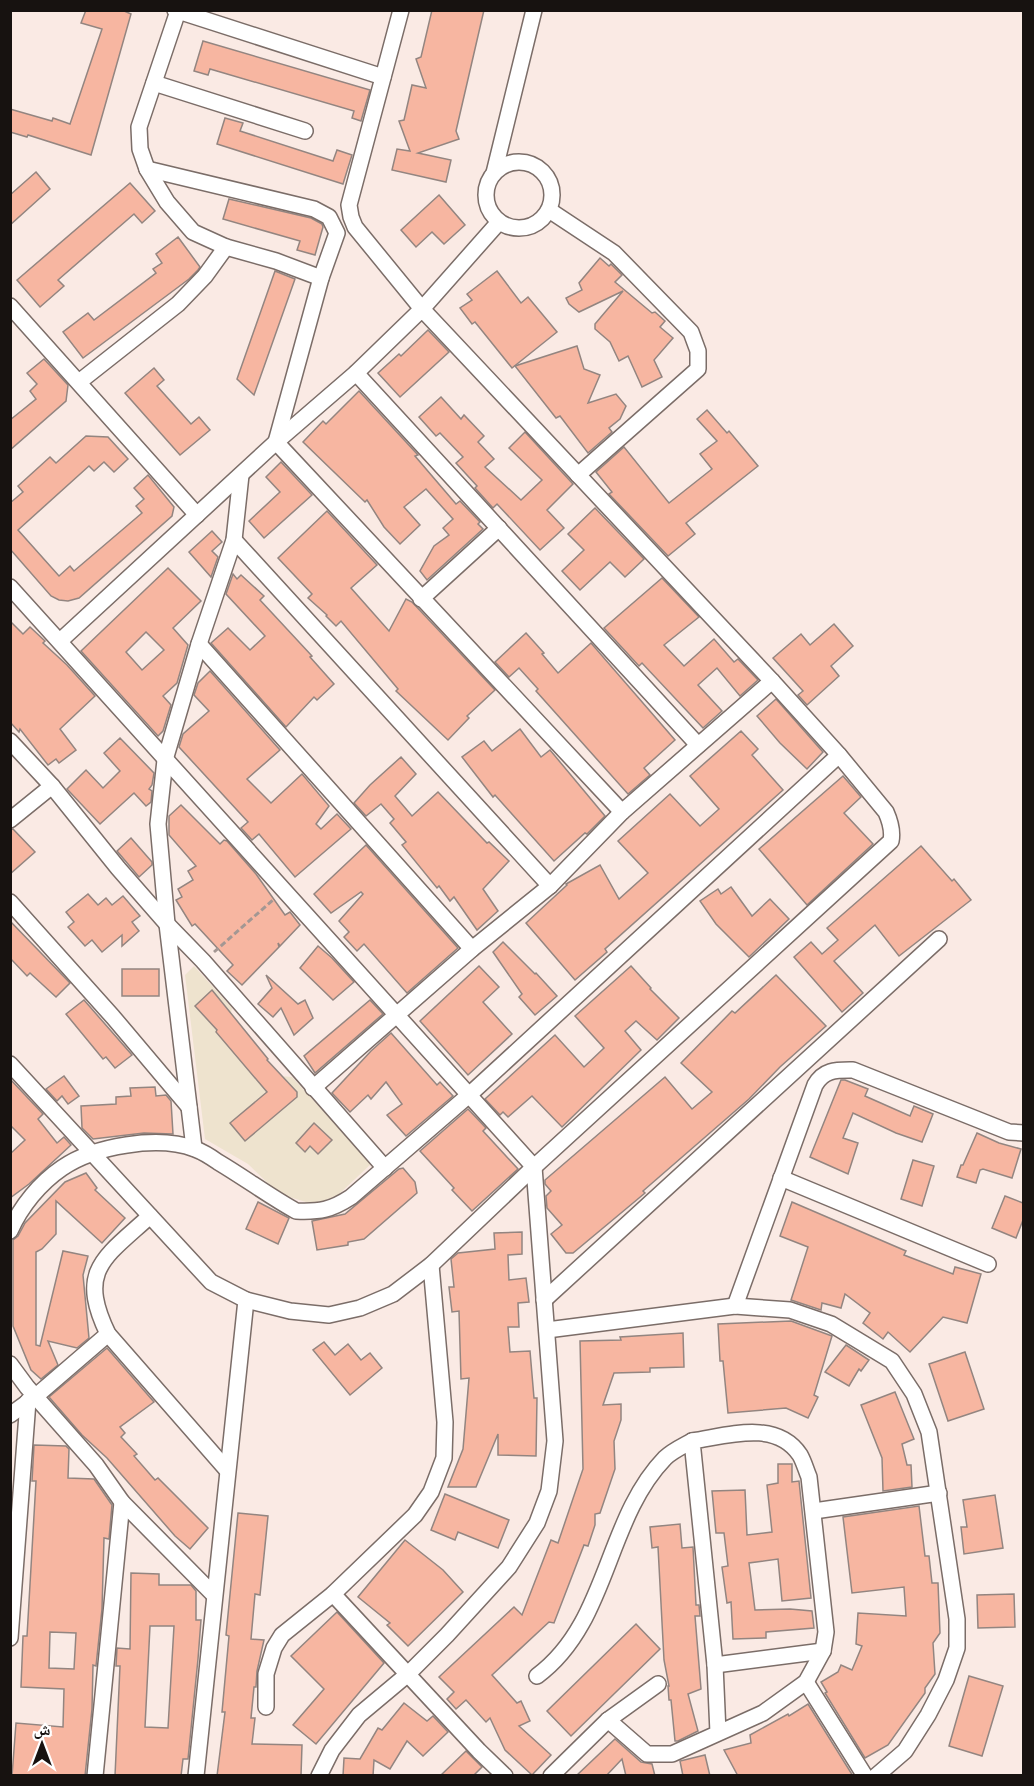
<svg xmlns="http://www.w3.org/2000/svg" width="1034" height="1786" viewBox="0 0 1034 1786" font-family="'Playfair Display','Noto Naskh Arabic',serif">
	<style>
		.education { fill: #eee3ce }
		.building { fill: #f7b6a1; stroke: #938580; stroke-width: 1.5; fill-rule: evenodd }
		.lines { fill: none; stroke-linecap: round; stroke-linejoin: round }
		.street-casing { stroke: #7b6d68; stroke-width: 18 }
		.path { stroke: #a39793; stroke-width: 3; stroke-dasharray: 6 3; stroke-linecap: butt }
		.street { stroke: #fff; stroke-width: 15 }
	</style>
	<rect width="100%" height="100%" fill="#faeae4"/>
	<polygon class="education" points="194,966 232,1008 230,1018 280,1076 292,1077 371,1164 338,1195 321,1202 306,1202 286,1196 276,1191 248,1164 205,1139 185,975"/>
	<g class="building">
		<polygon points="86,10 122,10 131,14 91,155 28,135 27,137 10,132 10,109 52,121 53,118 70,124 102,29 81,23"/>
		<polygon points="432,10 484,10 456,131 459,139 418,153 451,160 446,182 392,170 397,149 410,151 399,121 404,120 412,85 426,88 416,59 421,57"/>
		<polygon points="203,41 370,90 361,121 352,118 354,111 210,69 208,75 194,71"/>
		<polygon points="225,118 243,123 240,131 333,161 337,150 352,155 343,184 217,144"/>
		<polygon points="36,172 50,189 10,225 10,195"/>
		<polygon points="130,183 155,211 142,223 134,214 58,280 64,286 40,307 17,280"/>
		<polygon points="439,195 465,225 444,244 432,232 416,247 401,230"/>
		<polygon points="229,199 311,218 322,224 323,227 315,255 297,250 300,241 223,219"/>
		<polygon points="178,237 200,267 198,270 189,279 83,358 63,332 88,313 94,320 156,273 153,269 162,263 156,254"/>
		<polygon points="600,258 609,266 611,264 622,275 615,282 652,313 655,312 665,321 660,327 673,338 654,360 662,377 642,387 628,356 619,361 610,342 595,329 595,324 623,291 579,312 569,304 566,298 582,290 579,283"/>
		<polygon points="275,271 295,279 254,395 237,379"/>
		<polygon points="497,271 521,303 528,297 557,332 512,368 475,322 472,324 460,308 472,300 467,294"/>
		<polygon points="428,330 449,352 400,397 378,373 399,354 401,356"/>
		<polygon points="577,346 584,369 600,375 588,403 616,394 626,406 620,419 609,428 612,432 588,453 560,416 556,418 515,366"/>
		<polygon points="44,359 68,385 66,401 10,450 10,420 36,399 30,391 37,384 27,373"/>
		<polygon points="154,368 164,380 157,386 191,424 199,417 210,430 180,455 125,393"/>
		<polygon points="359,391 418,455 415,456 456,504 460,501 480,522 478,524 483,529 427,580 420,571 434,546 449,535 443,528 453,519 426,489 404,507 420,525 400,544 384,527 367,500 365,502 303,442 323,421 326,424"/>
		<polygon points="441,397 461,419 464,415 484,436 478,442 494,459 485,467 521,500 542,480 509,448 525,432 573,484 547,510 564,528 540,550 497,504 493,508 475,488 477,486 456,463 463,457 440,433 436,436 419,417"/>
		<polygon points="707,410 727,433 729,431 758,466 686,523 695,534 668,556 609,494 612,492 596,472 624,447 669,503 712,469 700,454 717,441 697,419"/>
		<polygon points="86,436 108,437 128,459 114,472 104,462 94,471 89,466 18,530 59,576 70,566 74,571 142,513 136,506 144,499 134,488 148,475 174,507 172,516 79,598 68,601 59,600 51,596 10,549 10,503 23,492 18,486 50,457 56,463"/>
		<polygon points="281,462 312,495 264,538 249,521 280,492 266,477"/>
		<polygon points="595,508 644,559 625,577 610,562 580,590 562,571 584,550 568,534"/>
		<polygon points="327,511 377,565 351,588 389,631 406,599 412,602 495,690 467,716 469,718 448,740 396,691 398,689 341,621 336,626 326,616 327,615 308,598 312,594 278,558"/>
		<polygon points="212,531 222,542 212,551 218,557 211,577 189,552"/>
		<path d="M168,568L201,601L173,628L188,645L177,683L163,696L171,705L163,731L158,736L81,651ZM146,632L164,650L142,670L126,652Z"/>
		<polygon points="233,574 237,579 241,575 264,596 260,600 312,656 310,657 334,684 317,700 314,697 286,727 211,643 228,628 250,650 265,636 226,594"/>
		<polygon points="662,578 699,617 664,645 684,666 714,639 734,662 738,659 758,680 740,696 717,668 698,685 722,711 703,728 642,663 639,666 604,628"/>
		<polygon points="10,621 23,634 30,627 45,641 43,643 67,665 95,696 60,729 76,750 59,763 56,759 48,765 20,729 19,732 10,722"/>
		<polygon points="834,624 853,646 831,666 839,676 807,705 798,695 803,691 773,658 801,634 810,645"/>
		<polygon points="526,633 544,653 542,654 558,673 591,643 675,740 644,768 650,775 628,794 536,691 538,689 519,668 509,677 495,662"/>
		<polygon points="210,671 280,750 247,779 271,803 302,774 329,806 316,824 321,829 337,814 351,829 295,877 259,834 252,840 241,828 248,822 179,747 183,734 209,711 194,695 198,683"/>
		<polygon points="776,699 823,752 807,769 780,743 757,716"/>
		<polygon points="520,729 541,757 550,750 605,816 587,834 585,833 554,861 495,795 493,797 462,757 484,741 492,751"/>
		<polygon points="741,731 758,749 752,755 783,790 605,949 607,952 575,980 526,923 567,885 566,884 600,865 619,899 648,873 618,841 670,794 700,826 719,809 690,776"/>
		<polygon points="120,738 154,773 152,785 149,789 152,791 151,802 146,806 134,793 100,824 67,789 86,770 103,788 120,771 104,753"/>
		<polygon points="401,757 416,774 395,796 412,816 438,792 487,843 489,842 509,861 483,889 498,911 477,930 454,897 450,901 439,886 437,888 402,845 406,842 390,823 394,819 381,804 366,816 354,803 370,785"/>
		<polygon points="843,776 861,797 844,813 873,844 807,905 759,849"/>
		<polygon points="181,805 220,844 224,840 227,841 256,874 285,915 290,912 300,925 280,946 278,943 279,947 242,985 227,971 233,965 195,924 192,926 176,900 182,897 178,889 193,880 188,871 196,866 169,835 169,816"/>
		<polygon points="13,829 35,852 10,874 10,830"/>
		<polygon points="131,838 152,862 152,865 139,877 117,851"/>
		<polygon points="366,845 458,948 407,993 364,944 357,951 344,937 349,932 339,921 363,894 361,892 331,913 314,894"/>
		<polygon points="921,846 952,881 954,879 971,900 899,956 875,925 834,961 863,993 842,1012 794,957 811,942 822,954 838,940 827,928"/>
		<polygon points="731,887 752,916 770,899 789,919 749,957 716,924 700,901 718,889 721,894"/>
		<polygon points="88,894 98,905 106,898 112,905 123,896 140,916 132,922 139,931 122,946 122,935 102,952 92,940 85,946 68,927 74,922 66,912"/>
		<polygon points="10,921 70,983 56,997 30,973 27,976 10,958"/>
		<polygon points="503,942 535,974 536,973 557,996 535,1015 519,997 522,994 493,952"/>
		<polygon points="318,946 332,958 354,982 333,1000 300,968"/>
		<polygon points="479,966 499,987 483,1002 512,1034 468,1075 420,1021"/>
		<polygon points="631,966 651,988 650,989 679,1018 657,1040 636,1021 625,1031 641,1050 562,1127 532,1096 508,1117 503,1112 500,1115 485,1099 555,1035 584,1067 604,1048 575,1016"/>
		<rect x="122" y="969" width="37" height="27"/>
		<polygon points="266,975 298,1004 305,1000 313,1018 294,1035 281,1008 273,1017 258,1004 272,988"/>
		<polygon points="776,975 826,1026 780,1067 749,1099 643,1191 645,1193 573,1253 566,1253 551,1234 562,1225 547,1208 546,1196 551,1191 545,1184 545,1180 665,1077 692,1109 712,1092 681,1063 732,1011 735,1013"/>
		<polygon points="212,990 268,1059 267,1060 297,1092 297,1097 245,1141 230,1123 267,1092 216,1032 217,1030 195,1006"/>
		<polygon points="84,1000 132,1055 115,1068 106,1057 103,1059 66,1014"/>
		<polygon points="370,1000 383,1014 315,1073 304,1056"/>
		<polygon points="391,1033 437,1085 440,1082 453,1096 406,1136 387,1115 402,1104 386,1082 371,1099 368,1095 350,1112 332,1093 371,1051"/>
		<polygon points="64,1076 79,1096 68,1104 62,1096 57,1101 46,1089"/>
		<polygon points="10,1079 43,1114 38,1119 57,1143 64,1137 71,1145 29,1184 10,1198 10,1154 25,1140 10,1125"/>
		<polygon points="841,1080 845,1080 868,1089 865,1096 910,1116 914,1106 933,1114 922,1142 896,1133 853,1113 843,1138 858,1143 848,1174 810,1157"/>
		<polygon points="155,1087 156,1096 166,1095 171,1101 173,1134 144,1133 93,1139 82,1128 81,1106 116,1104 116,1097 131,1096 130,1088"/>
		<polygon points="468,1109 486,1128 483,1131 518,1169 472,1211 452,1190 454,1188 420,1151"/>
		<polygon points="314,1123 332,1140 318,1154 310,1146 305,1152 296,1143"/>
		<polygon points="977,1133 999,1143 1021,1149 1012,1178 983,1169 980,1170 976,1183 957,1177 961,1165 963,1165"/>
		<polygon points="913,1160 934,1166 922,1206 901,1199"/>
		<polygon points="403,1168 415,1182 417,1193 364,1239 348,1242 348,1245 317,1250 312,1221 345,1214 399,1169"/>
		<polygon points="86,1173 97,1188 95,1190 125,1218 102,1243 56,1201 56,1234 42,1249 36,1252 36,1345 40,1346 63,1251 88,1256 83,1275 89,1338 77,1348 48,1341 58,1365 41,1379 31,1370 13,1326 13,1240 18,1236 25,1223 65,1182"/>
		<polygon points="1005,1196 1023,1203 1023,1220 1016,1238 992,1228"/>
		<polygon points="258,1202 289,1218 278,1244 246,1229"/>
		<polygon points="792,1202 906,1251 904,1255 953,1274 955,1267 981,1274 967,1323 943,1317 910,1352 888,1332 883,1339 863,1323 870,1313 845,1294 841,1308 822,1303 821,1310 791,1300 808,1247 780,1236"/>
		<polygon points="522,1232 522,1254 508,1255 509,1280 526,1278 529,1302 518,1303 519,1327 508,1327 510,1352 530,1351 534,1398 537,1398 536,1456 498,1455 498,1434 476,1487 448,1487 463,1449 469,1378 461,1379 459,1311 452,1312 449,1287 454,1287 451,1259 458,1253 495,1249 494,1233"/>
		<polygon points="791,1321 832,1336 814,1395 818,1397 808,1418 786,1408 728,1413 723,1361 720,1361 718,1324"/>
		<polygon points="683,1333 684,1367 650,1368 650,1372 614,1373 603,1405 621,1404 621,1420 614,1441 615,1469 600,1513 595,1514 595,1525 588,1546 584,1545 554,1623 549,1622 492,1675 517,1703 521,1701 530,1721 519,1726 551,1755 532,1775 505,1750 490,1718 486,1722 466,1700 456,1709 447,1699 454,1692 439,1677 514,1607 522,1615 551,1540 558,1543 583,1469 580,1341 621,1340 620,1337"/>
		<polygon points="324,1342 335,1355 348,1344 361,1360 370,1353 382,1368 350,1395 313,1350"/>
		<polygon points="846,1345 869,1360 861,1371 859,1369 849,1386 825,1372"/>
		<polygon points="107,1348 154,1402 120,1427 125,1433 121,1437 137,1454 134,1456 155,1480 158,1478 208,1528 190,1549 175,1536 107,1458 82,1435 49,1397"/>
		<polygon points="965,1352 984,1409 948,1421 929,1364"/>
		<polygon points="895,1392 914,1439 902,1444 907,1465 911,1465 912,1487 883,1491 882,1458 861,1405"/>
		<path d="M34,1445L66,1446L69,1449L68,1478L94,1479L112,1505L109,1539L104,1538L102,1609L96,1666L93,1665L92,1709L85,1776H12L16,1723L63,1727L64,1689L21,1687L23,1636H27L36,1481H32ZM50,1632L76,1633L74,1669L49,1668Z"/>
		<polygon points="778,1464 792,1464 792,1482 799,1481 811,1598 782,1601 778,1559 749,1563 755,1610 790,1609 812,1611 814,1628 766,1632 766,1638 733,1639 731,1602 727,1603 722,1567 728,1566 724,1533 716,1533 712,1491 745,1490 747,1535 772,1532 767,1485 778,1483"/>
		<polygon points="445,1494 509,1520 498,1548 458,1532 455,1540 431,1530"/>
		<polygon points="995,1495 1003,1548 964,1554 961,1527 967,1527 963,1500"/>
		<polygon points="919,1506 925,1556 929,1556 932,1583 938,1583 940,1633 933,1643 935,1674 925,1688 925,1693 888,1745 865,1758 825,1693 827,1692 821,1682 838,1672 841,1665 852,1670 862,1646 856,1644 858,1613 906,1616 904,1587 852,1593 843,1517"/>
		<polygon points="238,1513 268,1516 260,1595 255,1594 251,1639 264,1640 257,1671 256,1687 254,1687 251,1718 255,1718 252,1744 302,1745 301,1776 217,1776 225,1712 222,1712 229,1636 226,1635"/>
		<polygon points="680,1524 682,1548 693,1547 696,1605 699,1605 700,1616 695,1616 701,1689 688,1694 698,1731 678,1741 675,1741 671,1700 669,1700 668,1686 669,1686 664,1660 658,1547 652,1548 650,1527"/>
		<polygon points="405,1540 443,1570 463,1592 408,1646 387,1625 390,1623 358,1597"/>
		<path d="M131,1573L159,1574V1585H191L196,1591V1620H201L198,1659L188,1759H183L181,1776H115L120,1666H116L117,1648L130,1649ZM150,1626H174L168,1728L145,1727Z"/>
		<polygon points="1014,1594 1015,1627 978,1628 977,1595"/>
		<polygon points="337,1612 384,1663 316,1744 293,1725 324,1689 291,1656"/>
		<polygon points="636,1624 660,1649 571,1736 547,1711"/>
		<polygon points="969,1676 1003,1686 982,1756 949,1746"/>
		<polygon points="404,1703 427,1721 433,1716 448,1732 423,1756 407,1741 390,1769 374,1760 373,1776 343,1776 344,1758 360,1759 378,1728 382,1730"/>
		<polygon points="808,1704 853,1776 738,1776 724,1750 751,1743 750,1735 788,1714 789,1716"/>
		<polygon points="615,1739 641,1762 652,1764 655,1776 626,1776 622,1759 606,1776 576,1776"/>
		<polygon points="466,1751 482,1767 473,1776 440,1776"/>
		<polygon points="705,1755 710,1776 683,1776 680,1761"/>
	</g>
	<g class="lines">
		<defs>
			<g id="street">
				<polyline points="175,10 383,77"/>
				<polyline points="401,10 349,205 351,217 355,227 422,309 499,222"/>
				<polyline points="178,11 139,127 140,149 147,169 167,202 193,232 226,247 276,261 321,278"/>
				<polyline points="154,83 305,131"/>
				<circle cx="519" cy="195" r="33"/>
				<polyline points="147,169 314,209 329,217 337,233 321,278 276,442 622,812"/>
				<polyline points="494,173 534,10"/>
				<polyline points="549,210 614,253 691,332 698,351 698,369 578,475"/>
				<polyline points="10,306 197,515"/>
				<polyline points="356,373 698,745"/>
				<polyline points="79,382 178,304 205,276 226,247"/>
				<polyline points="234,540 550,886"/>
				<polyline points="10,587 534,1167 555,1441 549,1491 537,1523 509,1567 447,1635 408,1674 359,1715 332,1750 319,1776"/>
				<polyline points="421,599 499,528"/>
				<polyline points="199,644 472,949"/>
				<polyline points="10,741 52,786 118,868 167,924 203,961 385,1168"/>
				<polyline points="10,820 52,786"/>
				<polyline points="10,902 113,1017 189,1107"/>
				<path d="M10,1064L211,1282L246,1300L290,1311L329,1315L360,1308L393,1294L431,1265L534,1167L891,841C893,831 890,821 886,812L839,755L772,681L422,309L356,373L276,442L60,641"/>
				<polyline points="313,1088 472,949 550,886 622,812 772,681"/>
				<polyline points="194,1148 167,924 158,824 165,760 199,644 234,540 241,475"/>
				<polyline points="781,1178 988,1264"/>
				<path d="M150,1216C104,1258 77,1270 108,1334L227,1470"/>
				<path d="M10,1231C21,1206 40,1183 62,1168C94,1146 158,1135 195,1149C203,1152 211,1157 218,1162C245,1178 269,1196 296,1211C320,1212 331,1210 351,1197L469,1095L839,755"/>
				<polyline points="544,1300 939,939"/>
				<path d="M735,1306L815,1085C824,1069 837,1070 853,1070L1009,1132L1024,1133"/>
				<polyline points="547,1330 735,1306 790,1310 831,1324 892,1361 914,1394 929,1432 957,1619 957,1648 946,1680 928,1715 905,1751 876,1776"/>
				<polyline points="10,1364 27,1387 96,1465 122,1502 214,1595"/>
				<polyline points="10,1415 36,1396 108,1334"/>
				<polyline points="814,1511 939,1493"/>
				<polyline points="333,1594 479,1751 505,1776"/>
				<polyline points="10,1638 28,1401"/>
				<polyline points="715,1665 823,1651"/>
				<path d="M537,1676C609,1623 605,1520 665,1458C672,1451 683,1446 692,1441"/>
				<polyline points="806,1682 865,1776"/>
				<polyline points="266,1707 266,1674 274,1648 282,1635 333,1594 415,1515 431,1492 444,1458 445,1422 431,1265"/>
				<path d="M608,1720L647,1754H672L763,1713L806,1682L823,1651L826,1632L809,1477C806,1470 804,1462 800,1455C776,1419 727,1436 692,1441L715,1665L718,1733"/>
				<polyline points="95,1776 122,1502"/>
				<polyline points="196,1776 246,1300"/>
				<polyline points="551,1776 608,1720 658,1684"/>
			</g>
		</defs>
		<use href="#street" class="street-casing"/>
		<polyline class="path" points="214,952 274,899"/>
		<use href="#street" class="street"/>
	</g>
	<rect width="1034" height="1786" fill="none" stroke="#171210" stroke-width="24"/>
	<g transform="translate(42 1744)" stroke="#ffffff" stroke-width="4.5" paint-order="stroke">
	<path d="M0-4.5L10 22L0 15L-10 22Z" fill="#171210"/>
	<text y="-9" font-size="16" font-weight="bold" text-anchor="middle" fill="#171210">ش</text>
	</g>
</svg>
